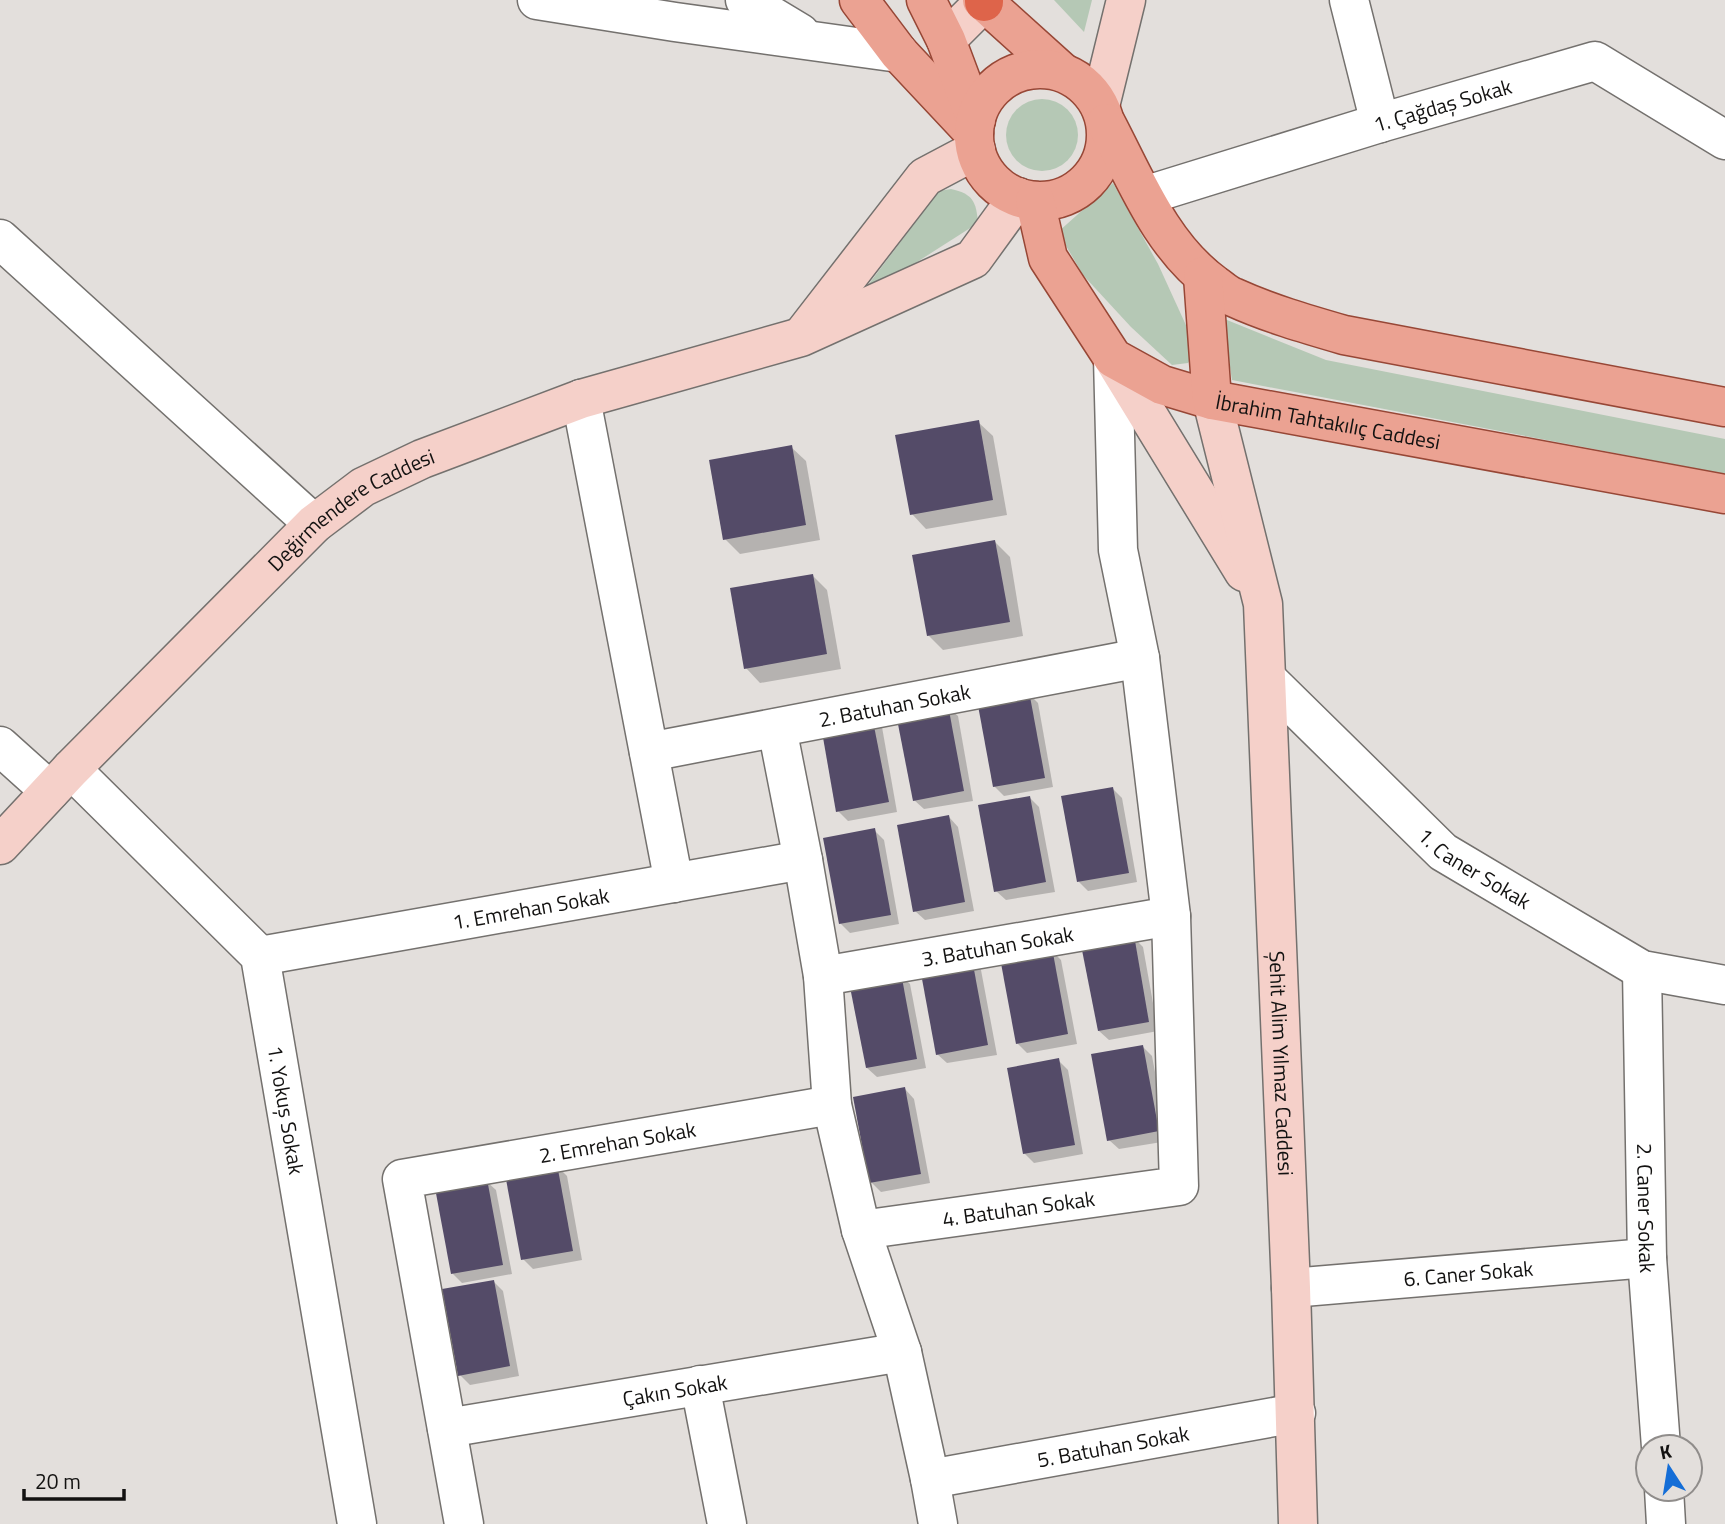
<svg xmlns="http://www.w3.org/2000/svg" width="1725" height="1524" viewBox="0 0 1725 1524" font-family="'Titillium Web',sans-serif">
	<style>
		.green { fill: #b5c8b5 }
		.shadow { fill: #0003 }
		.building { fill: #544b68 }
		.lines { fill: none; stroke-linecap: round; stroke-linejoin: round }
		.street-casing { stroke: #74716e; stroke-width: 41 }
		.secondary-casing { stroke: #74716e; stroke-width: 41 }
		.primary-casing { stroke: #974736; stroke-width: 41 }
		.highway-casing { stroke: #974736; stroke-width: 41 }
		.street { stroke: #fff; stroke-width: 38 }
		.secondary { stroke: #f5d0c9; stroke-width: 38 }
		.primary { stroke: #eba292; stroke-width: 38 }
		.highway { stroke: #de644a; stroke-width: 38 }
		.labels { text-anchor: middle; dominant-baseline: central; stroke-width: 7; stroke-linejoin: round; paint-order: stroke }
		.street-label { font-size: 21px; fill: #131211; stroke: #e3dfdc }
	</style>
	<rect width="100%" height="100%" fill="#e3dfdc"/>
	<g class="green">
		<polygon points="1054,0 1092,0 1084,32"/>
		<circle cx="1042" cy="135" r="36"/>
		<polygon points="1113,183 1158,264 1190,334 1194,354 1188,363 1172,365 1131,327 1083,275 1058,232"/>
		<path d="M951,189C973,194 976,201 978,223L856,301L939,191Z"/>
		<polygon points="1222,318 1326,360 1725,439 1725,474 1232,380"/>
	</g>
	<g class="shadow">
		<polygon points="978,422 993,436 1007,515 926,529 912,514"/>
		<polygon points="791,447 806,461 820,540 740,554 725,539"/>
		<polygon points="995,542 1010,557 1023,636 943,650 928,635"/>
		<polygon points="812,575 827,590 841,669 760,683 746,668"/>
		<polygon points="1028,693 1038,703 1053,787 1004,796 994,786"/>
		<polygon points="948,707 958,716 973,801 924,809 914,800"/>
		<polygon points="872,718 882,727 897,812 848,821 838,811"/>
		<polygon points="1112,788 1122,798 1137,882 1088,891 1079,882"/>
		<polygon points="1030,798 1039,807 1055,892 1006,900 996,891"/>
		<polygon points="949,817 958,827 974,911 925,920 915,911"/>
		<polygon points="874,830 884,840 899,924 850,933 840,923"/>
		<polygon points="1133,937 1143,947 1158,1031 1109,1040 1099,1031"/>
		<polygon points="1051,950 1061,960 1077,1044 1027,1053 1017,1043"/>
		<polygon points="971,961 981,970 997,1055 947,1063 937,1054"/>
		<polygon points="900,975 910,984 926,1068 877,1077 867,1068"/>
		<polygon points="1143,1047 1152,1056 1168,1141 1119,1149 1109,1140"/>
		<polygon points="1058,1060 1068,1070 1083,1154 1034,1163 1024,1153"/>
		<polygon points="905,1089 914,1099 930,1183 881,1192 871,1182"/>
		<polygon points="557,1166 567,1176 582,1260 533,1269 523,1259"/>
		<polygon points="486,1181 496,1190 512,1274 462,1283 453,1274"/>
		<polygon points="494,1282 503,1291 519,1376 470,1385 460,1375"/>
	</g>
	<g class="building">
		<polygon points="979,420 993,500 910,515 895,435"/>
		<polygon points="792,445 806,525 723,540 709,460"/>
		<polygon points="995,540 1010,622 927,636 912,555"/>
		<polygon points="813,574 827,654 744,669 730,588"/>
		<polygon points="1029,691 1045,778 993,787 977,700"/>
		<polygon points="948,705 964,791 913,801 896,714"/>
		<polygon points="872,716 889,802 836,812 821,726"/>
		<polygon points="1113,787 1129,873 1077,882 1061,796"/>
		<polygon points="1030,796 1046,882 994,892 978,805"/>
		<polygon points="949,815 965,902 913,912 897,825"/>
		<polygon points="875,828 891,915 839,924 823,838"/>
		<polygon points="1134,935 1149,1022 1098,1031 1081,945"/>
		<polygon points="1052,948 1068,1034 1016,1044 1000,958"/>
		<polygon points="972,959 988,1045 936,1055 920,968"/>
		<polygon points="901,973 917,1059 866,1068 849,982"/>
		<polygon points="1143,1045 1159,1131 1107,1141 1091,1054"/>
		<polygon points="1059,1058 1075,1145 1023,1154 1007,1068"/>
		<polygon points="905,1087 921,1174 869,1183 853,1097"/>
		<polygon points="557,1164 573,1251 521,1260 505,1174"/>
		<polygon points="487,1179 503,1265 451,1274 435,1188"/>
		<polygon points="494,1280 510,1366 458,1376 442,1289"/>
	</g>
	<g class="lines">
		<defs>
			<g id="street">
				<polyline points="537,0 675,22 899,53"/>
				<polyline points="745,0 800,33"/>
				<polyline points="1349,0 1380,123"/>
				<path id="s1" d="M1144,196L1380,123L1595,61L1725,140"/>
				<polyline points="0,239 314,524"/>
				<polyline points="581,399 674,883"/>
				<path id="s2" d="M1267,679L1443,852L1642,970L1725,985"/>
				<polyline points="777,728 803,860 823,976 832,1105 861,1230 902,1352 930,1479 938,1524"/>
				<polyline points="0,746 50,791"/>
				<path id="s3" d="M649,752L1140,658"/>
				<path id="s4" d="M71,769L260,956L357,1524"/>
				<path id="s5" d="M260,956L803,860"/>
				<path id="s6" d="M1642,970L1647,1258L1661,1447"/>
				<path id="s7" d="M823,976L1171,916"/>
				<path id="s8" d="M861,1230L1179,1186L1171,916L1140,658L1118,550L1113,358"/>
				<path id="s9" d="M1291,1288L1647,1258"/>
				<polyline points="700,1385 727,1524"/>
				<path id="s10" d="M447,1428L902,1352"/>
				<path id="s11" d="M930,1479L1296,1413"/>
				<polyline points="1664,1489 1666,1524"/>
				<path id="s12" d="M464,1524L402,1179L832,1105"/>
			</g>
			<g id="secondary">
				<polyline points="946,40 986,0"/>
				<polyline points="1100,106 1126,0"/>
				<polyline points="805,332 925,177 976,150"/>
				<polyline points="1113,358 1244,572"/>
				<path id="s13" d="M1212,400L1263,604L1291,1288L1298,1524"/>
				<path id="s14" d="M0,845L71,769L314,524L363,487L422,459L581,399L801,337L973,259L1018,197"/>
			</g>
			<g id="primary">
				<polyline points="859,0 899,53 974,133"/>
				<polyline points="926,0 946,40 976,120"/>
				<polyline points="982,0 1062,72"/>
				<circle cx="1040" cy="135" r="66"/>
				<path d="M1106,123C1136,180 1161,246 1215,285C1221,289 1226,294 1233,297C1268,313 1306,324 1344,335L1725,407"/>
				<path id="s15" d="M1035,201L1048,258L1113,358L1162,385L1212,400L1725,494"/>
				<polyline points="1203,276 1212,400"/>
			</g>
			<polyline id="highway" points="984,0 984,2"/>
		</defs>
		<use href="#street" class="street-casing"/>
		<use href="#secondary" class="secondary-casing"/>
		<use href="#primary" class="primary-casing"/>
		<use href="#highway" class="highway-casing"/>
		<use href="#street" class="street"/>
		<use href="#secondary" class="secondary"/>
		<use href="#primary" class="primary"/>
		<use href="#highway" class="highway"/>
	</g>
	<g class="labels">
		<g class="street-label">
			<text stroke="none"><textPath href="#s1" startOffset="312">1. Çağdaş Sokak</textPath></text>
			<text stroke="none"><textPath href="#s15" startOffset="404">İbrahim Tahtakılıç Caddesi</textPath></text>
			<text stroke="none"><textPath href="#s14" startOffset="488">Değirmendere Caddesi</textPath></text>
			<text stroke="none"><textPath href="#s3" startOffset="250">2. Batuhan Sokak</textPath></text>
			<text stroke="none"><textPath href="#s2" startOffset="282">1. Caner Sokak</textPath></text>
			<text stroke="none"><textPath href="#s5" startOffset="275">1. Emrehan Sokak</textPath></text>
			<text stroke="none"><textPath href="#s7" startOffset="177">3. Batuhan Sokak</textPath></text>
			<text stroke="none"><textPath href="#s13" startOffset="670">Şehit Alim Yılmaz Caddesi</textPath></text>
			<text stroke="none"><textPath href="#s4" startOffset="422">1. Yokuş Sokak</textPath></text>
			<text stroke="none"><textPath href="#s12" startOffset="569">2. Emrehan Sokak</textPath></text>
			<text stroke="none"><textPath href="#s8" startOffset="159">4. Batuhan Sokak</textPath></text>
			<text stroke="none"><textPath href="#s6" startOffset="238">2. Caner Sokak</textPath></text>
			<text stroke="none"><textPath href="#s9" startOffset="178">6. Caner Sokak</textPath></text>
			<text stroke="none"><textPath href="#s10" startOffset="231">Çakın Sokak</textPath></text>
			<text stroke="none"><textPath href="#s11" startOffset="186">5. Batuhan Sokak</textPath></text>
		</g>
	</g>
	<g transform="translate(1669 1468) rotate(348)"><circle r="33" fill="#e3dfdc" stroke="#908d8b" stroke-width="2"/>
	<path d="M0-5L12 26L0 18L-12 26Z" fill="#156ed7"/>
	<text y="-10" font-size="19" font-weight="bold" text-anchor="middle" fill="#131211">K</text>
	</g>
	<path d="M24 1489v10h100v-10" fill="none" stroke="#131211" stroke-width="3.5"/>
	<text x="35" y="1489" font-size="21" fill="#131211" stroke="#e3dfdc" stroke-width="5" paint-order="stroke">20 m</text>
</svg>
